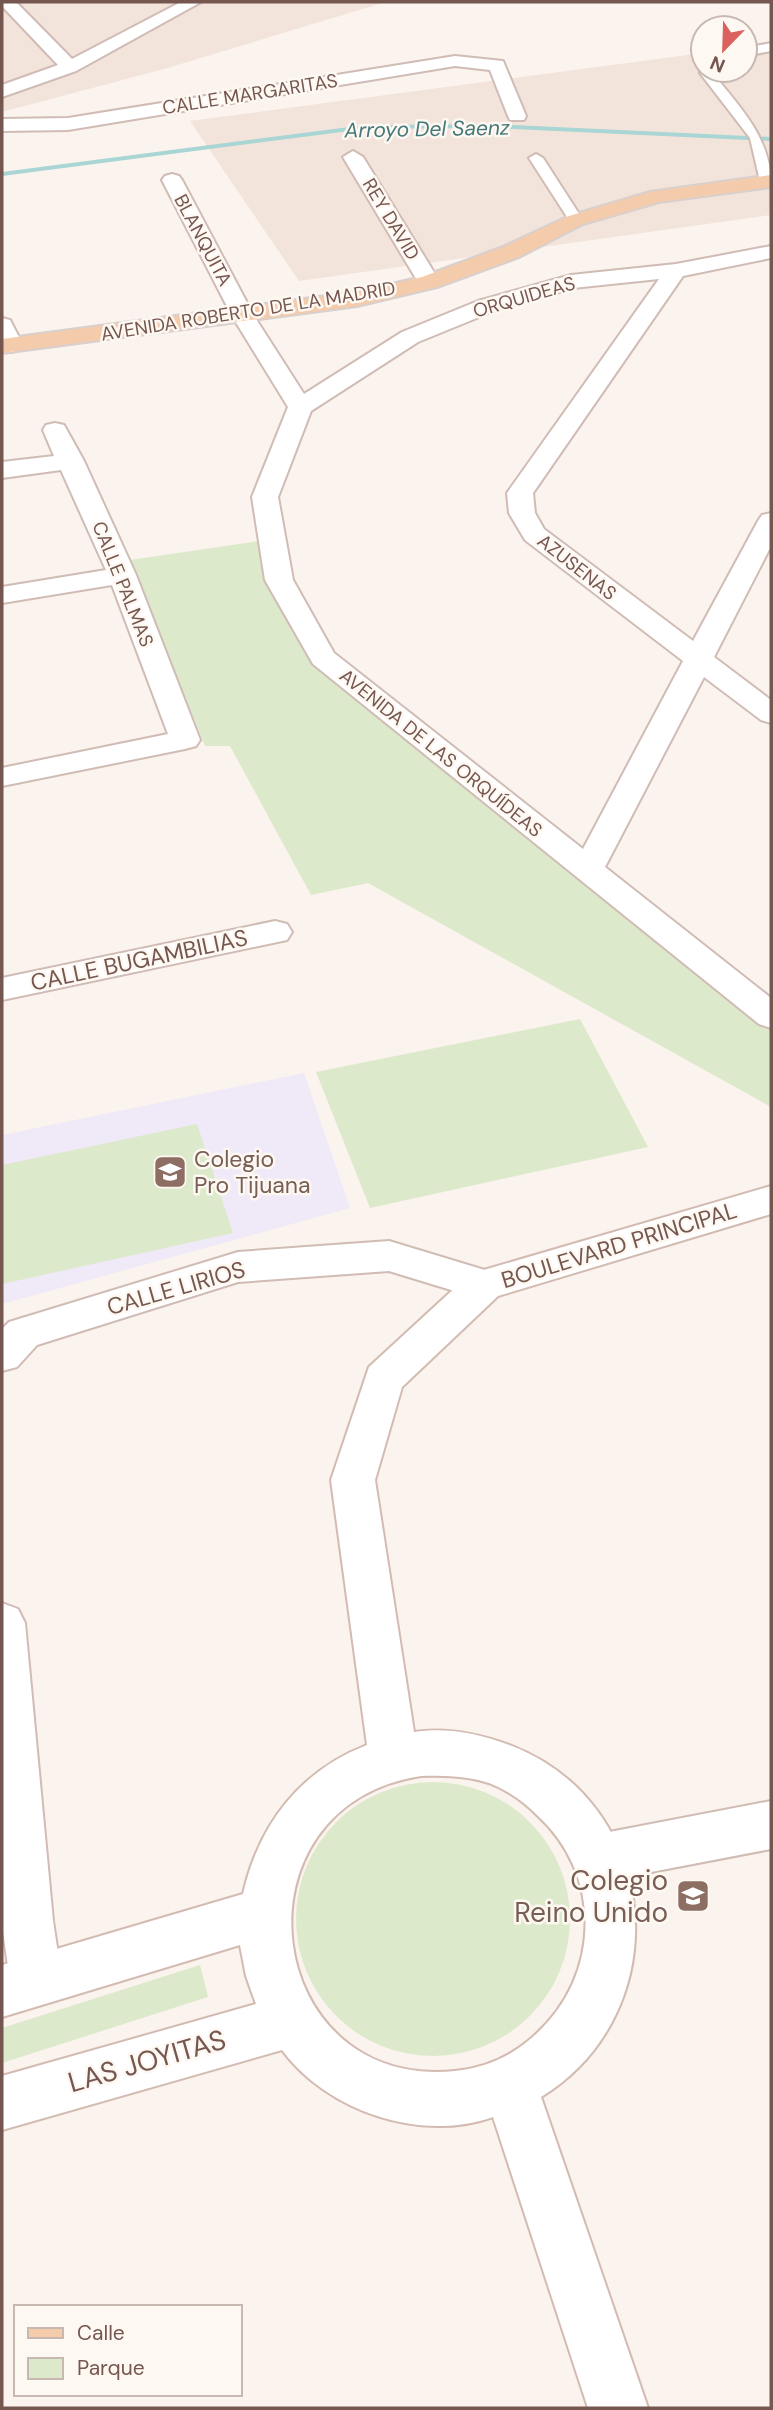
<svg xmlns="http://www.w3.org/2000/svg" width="773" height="2410" viewBox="0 0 773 2410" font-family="'DM Sans',sans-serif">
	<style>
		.residential { fill: #f3e4db }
		.education { fill: #f0e9f8 }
		.green { fill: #dde9cb }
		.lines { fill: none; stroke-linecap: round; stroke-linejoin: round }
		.stream { fill: #a9d5d4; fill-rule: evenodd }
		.lane-casing { stroke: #d0bcb5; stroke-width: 4 }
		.street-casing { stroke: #d0bcb5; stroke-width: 4 }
		.secondary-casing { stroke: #d3bbb2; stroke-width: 4 }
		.primary-casing { stroke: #d9d0ce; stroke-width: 4 }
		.lane { fill: #fff; fill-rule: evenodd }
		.street { fill: #fff; fill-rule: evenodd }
		.secondary { fill: #fff; fill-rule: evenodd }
		.primary { fill: #f4cbab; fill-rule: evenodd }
		.labels { text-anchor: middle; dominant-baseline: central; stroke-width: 5; stroke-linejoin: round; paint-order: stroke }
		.far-street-label { font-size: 19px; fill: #765750; stroke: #fef8f3 }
		.far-water-label { font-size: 21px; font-style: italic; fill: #457878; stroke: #fef8f3 }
		.street-label { font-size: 23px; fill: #765750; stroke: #fef8f3 }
		.education-label { font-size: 23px; fill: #785e54; stroke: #fef8f3; text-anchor: start }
		.near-education-label { font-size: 28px; fill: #785e54; stroke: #fef8f3; text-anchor: end }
		.near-street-label { font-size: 28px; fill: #765750; stroke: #fef8f3 }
	</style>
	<rect width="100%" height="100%" fill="#fbf3ed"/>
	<g class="residential">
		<polygon points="2,2 386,2 164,69 2,112"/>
		<polygon points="771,44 771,215 299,281 190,121 703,53 703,70 745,70 745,48"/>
	</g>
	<polygon class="education" points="304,1073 350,1208 2,1304 2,1135"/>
	<g class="green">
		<polygon points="266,540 321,653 771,1024 771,1107 368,883 311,895 230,746 205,746 130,560"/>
		<polygon points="580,1019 648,1147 370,1208 316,1072"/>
		<polygon points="197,1124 233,1233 2,1284 2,1165"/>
		<circle cx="433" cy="1919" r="137"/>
		<polygon points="200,1965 208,1997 2,2063 2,2028"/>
	</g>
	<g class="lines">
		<polygon class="stream" points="493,124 771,137 771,141 493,128 365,129 2,176 2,172 365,125"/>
		<defs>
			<g id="lane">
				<polygon points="771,43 771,51 745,56 745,48"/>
				<path d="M700,67L710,70C738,105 771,137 771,184H762L760,181L750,138L700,73Z"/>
				<polygon points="536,154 543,158 583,220 581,223 576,224 569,220 529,158"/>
			</g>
			<g id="street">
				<polygon points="2,2 16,2 72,59 181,2 201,2 76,71 2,97 2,85 58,65 2,6"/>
				<polygon points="455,56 503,61 526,116 524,120 510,120 508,116 490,70 455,66 68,130 2,131 2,119 68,118"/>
				<polygon points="353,151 363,157 440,282 437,287 421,287 343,157"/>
				<path d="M172,174L179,176L182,180L254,316L304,394L402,332L478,301L571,275L676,264L771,246V258L683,276L533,493L535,513L544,529L693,641L758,521L762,515L771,513V546L714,657L771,700V723L761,720L704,677L605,867L771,998V1028L759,1024L313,664L265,580L252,497L288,407L232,316L162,180L165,176ZM659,279L507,493L509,513L525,540L683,661L583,849L334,653L293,580L278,497L311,411L418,342L494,311L573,288Z"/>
				<polygon points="2,318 10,320 23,345 19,350 11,352 2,348"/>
				<polygon points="55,423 64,425 84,461 136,575 200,740 196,746 185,749 2,786 2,768 168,734 112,585 2,603 2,587 106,570 61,470 2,478 2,462 54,456 43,430 46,425"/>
				<polygon points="275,921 287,924 292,932 287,940 2,1000 2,978"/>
				<polygon points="389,1241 498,1274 504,1285 498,1296 484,1300 389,1271 238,1282 37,1345 17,1367 2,1371 2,1329 9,1322 238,1252"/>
				<polygon points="2,1603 18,1609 25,1623 53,1921 62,1980 55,1999 36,2006 17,1999 10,1980 2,1924"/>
				<polygon points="771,1801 771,1849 599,1882 581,1875 574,1858 581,1841 599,1834"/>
			</g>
			<path id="secondary" d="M771,1186V1214L498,1296L402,1387L375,1480L414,1732C448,1727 480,1734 512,1746C663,1805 678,2013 541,2097L648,2408H588L493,2117C421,2143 327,2111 282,2050L2,2130V2076L256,2004L246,1976L240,1945L2,2017V1965L243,1894C259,1824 300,1771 367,1745L331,1480L369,1367L470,1274ZM421,1776C444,1775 467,1776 489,1783C507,1790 524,1802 537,1815C603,1875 601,1976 535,2035C512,2056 486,2068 455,2071C261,2090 227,1806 421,1776Z"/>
			<polygon id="primary" points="771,175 771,187 659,202 583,224 519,257 437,287 357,306 2,353 2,339 357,292 422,277 503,247 569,216 650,192"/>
		</defs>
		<use href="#lane" class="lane-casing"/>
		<use href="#street" class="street-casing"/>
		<use href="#secondary" class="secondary-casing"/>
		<use href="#primary" class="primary-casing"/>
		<use href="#lane" class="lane"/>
		<use href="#street" class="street"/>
		<use href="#secondary" class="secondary"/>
		<use href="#primary" class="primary"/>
	</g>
	<defs>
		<symbol id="school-square" viewBox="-11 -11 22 22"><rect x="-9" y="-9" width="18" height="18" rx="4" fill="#8d6e63" stroke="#fef8f3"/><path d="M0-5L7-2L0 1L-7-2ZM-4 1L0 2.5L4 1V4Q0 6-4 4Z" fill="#fff"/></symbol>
	</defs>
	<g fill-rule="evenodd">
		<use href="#school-square" x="151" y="1153" width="38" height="38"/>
		<use href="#school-square" x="674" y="1877" width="38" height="38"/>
	</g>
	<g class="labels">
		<g class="far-street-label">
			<text transform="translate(250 94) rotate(-9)">CALLE MARGARITAS</text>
			<text transform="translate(391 219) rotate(59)">REY DAVID</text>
			<text transform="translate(203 240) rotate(62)">BLANQUITA</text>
			<text transform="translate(524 297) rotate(-16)">ORQUIDEAS</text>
			<text transform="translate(248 311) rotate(-9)">AVENIDA ROBERTO DE LA MADRID</text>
			<text transform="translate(577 567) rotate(38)">AZUSENAS</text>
			<text transform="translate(123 584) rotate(68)">CALLE PALMAS</text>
			<text transform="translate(441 753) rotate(39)">AVENIDA DE LAS ORQUÍDEAS</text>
		</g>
		<g class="far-water-label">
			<text transform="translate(427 129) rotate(-1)">Arroyo Del Saenz</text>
		</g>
		<g class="street-label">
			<text transform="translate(139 960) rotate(-12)">CALLE BUGAMBILIAS</text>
			<text transform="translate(619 1245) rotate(-17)">BOULEVARD PRINCIPAL</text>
			<text transform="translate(176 1288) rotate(-16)">CALLE LIRIOS</text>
		</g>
		<g class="education-label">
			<text x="194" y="1159">Colegio<tspan x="194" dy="26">Pro Tijuana</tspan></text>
		</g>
		<g class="near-education-label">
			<text x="668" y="1880">Colegio<tspan x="668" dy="32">Reino Unido</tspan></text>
		</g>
		<g class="near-street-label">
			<text transform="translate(147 2061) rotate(-16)">LAS JOYITAS</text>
		</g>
	</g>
	<rect width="773" height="2410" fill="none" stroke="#765750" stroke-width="7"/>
	<rect x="14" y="2305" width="228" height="91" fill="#fef8f3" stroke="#c8b8b2" stroke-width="2"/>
	<rect x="28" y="2328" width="35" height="10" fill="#f4cbab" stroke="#c8b8b2" stroke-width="2"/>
	<text x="77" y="2340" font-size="21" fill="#765750">Calle</text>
	<rect x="28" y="2358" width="35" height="21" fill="#dde9cb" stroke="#c8b8b2" stroke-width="2"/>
	<text x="77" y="2375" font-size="21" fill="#765750">Parque</text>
	<g transform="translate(724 49) rotate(203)"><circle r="33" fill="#fef8f3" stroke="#c8b8b2" stroke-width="2"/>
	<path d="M0-5L12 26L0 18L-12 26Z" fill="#da615d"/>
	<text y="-10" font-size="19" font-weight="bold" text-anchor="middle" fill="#765750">N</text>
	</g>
</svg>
